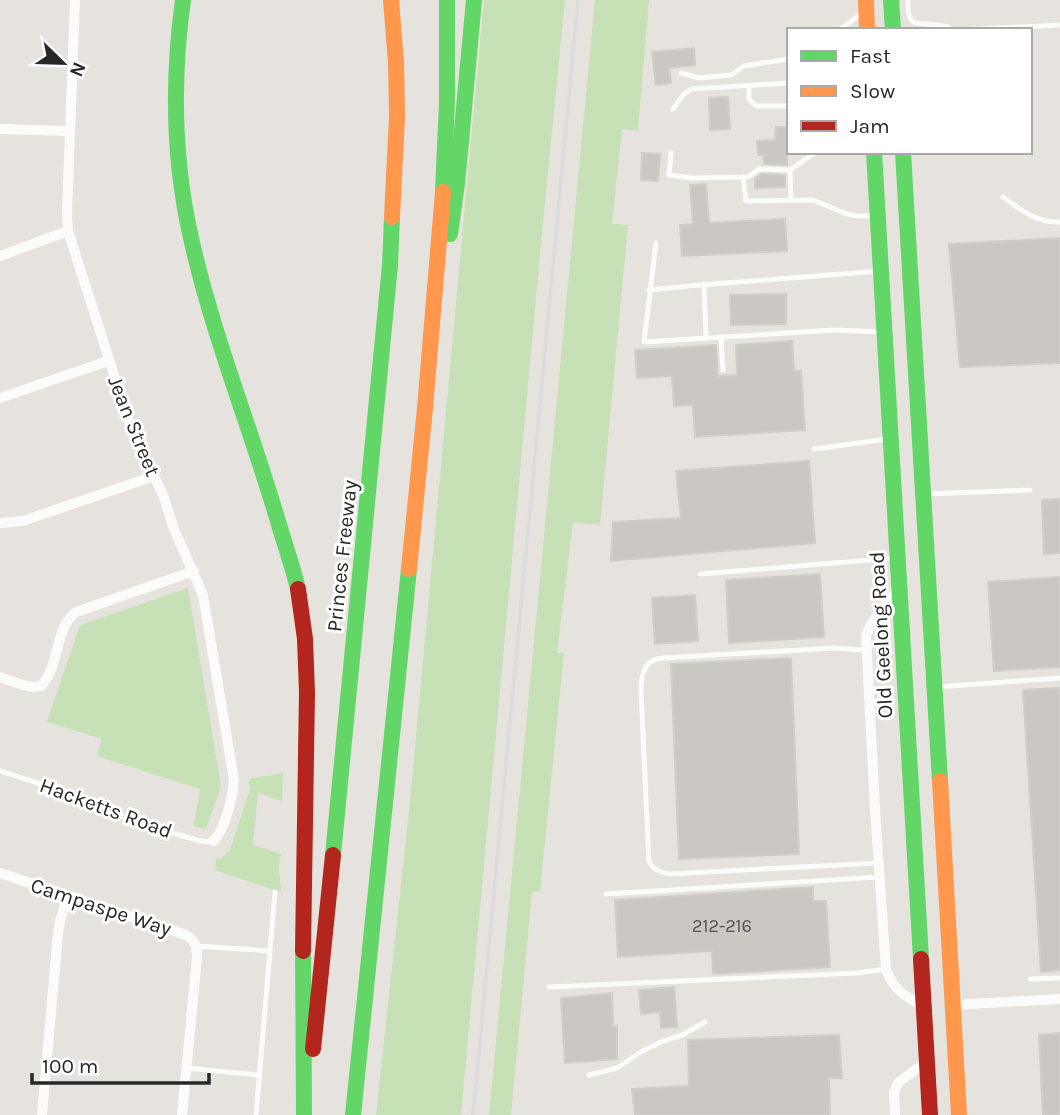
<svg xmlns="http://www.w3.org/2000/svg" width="1060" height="1115" viewBox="0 0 1060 1115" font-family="Karla,sans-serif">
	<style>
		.green { fill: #c6e1b6 }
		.building { fill: #cbc8c4; stroke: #d1cec9; stroke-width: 2 }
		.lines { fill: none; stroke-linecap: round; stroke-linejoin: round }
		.lane { stroke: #fbfbfa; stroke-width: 5 }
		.street { stroke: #fbfbfa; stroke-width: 10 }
		.fast { stroke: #63d668; stroke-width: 16 }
		.slow { stroke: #ff974d; stroke-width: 16 }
		.jam { stroke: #b3261e; stroke-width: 16 }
		.rail { stroke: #dcdbdd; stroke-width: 3.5 }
		.labels { text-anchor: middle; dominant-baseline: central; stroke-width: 6; stroke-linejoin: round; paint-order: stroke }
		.number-label { font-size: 18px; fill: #525150 }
		.street-label { font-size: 21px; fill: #272727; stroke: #fff }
	</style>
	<rect width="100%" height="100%" fill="#e6e2dd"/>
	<g class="green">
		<polygon points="484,0 565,0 542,233 461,1115 376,1115 410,802"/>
		<polygon points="595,0 649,0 638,131 622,129 612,224 628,225 600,525 573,522 557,653 564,653 540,891 532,892 511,1115 489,1115"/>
		<polygon points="188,588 221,786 206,829 194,826 200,789 97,756 102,739 47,722 80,625"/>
		<polygon points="283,773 282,801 258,793 253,845 281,854 279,867 281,892 215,870 216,859 222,858 230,850 250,789 249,779"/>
	</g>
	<g class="building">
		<polygon points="694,48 695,65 669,68 671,83 656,85 652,52"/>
		<polygon points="728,97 730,129 710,130 709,98"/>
		<polygon points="776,127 787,127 787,165 764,164 763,155 758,155 757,141 775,140"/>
		<polygon points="642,153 660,154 658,181 641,180"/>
		<polygon points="761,174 785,175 785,187 755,188 755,179"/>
		<polygon points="706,184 709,223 785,219 787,251 682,256 680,225 693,224 690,185"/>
		<polygon points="1060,238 1060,363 960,367 949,244"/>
		<polygon points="786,294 786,324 731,325 730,295"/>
		<polygon points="792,341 794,371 801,371 805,430 695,437 693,405 674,406 672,376 637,378 635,350 716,345 718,376 737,375 736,345"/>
		<polygon points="809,461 815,543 611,561 613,522 681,518 676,471"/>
		<polygon points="1060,499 1060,553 1044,554 1042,500"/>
		<polygon points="820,574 824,637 729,643 726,580"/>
		<polygon points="1060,577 1060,667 994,671 988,582"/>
		<polygon points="695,595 698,641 655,644 652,598"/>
		<polygon points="791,658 799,854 679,859 671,664"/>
		<polygon points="1060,688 1060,970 1041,972 1023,690"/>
		<polygon points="813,887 813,901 826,901 830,967 713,974 712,951 618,957 615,900"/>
		<polygon points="674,987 677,1027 661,1028 660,1012 641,1014 639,990"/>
		<polygon points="612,993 613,1026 617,1026 617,1059 565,1063 561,998"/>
		<polygon points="1060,1033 1060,1115 1043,1115 1039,1035"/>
		<polygon points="839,1035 842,1078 829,1078 830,1115 635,1115 632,1089 689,1086 688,1040"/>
	</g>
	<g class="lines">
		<g class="lane">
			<path d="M908,0C908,9 907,18 915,23L947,26L951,30"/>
			<polyline points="839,30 864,12"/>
			<polyline points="958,30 1060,25"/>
			<polyline points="681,73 699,78 731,75 744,66 789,59"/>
			<polyline points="749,86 749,99 756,106 789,106"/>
			<polyline points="673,109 684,94 691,89 789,83"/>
			<polyline points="671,153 669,175 691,178 748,177 759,169 790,170 816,152"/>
			<polyline points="790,170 791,199"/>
			<polyline points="743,177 746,201 813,200 847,214 857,216 874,216"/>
			<path d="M1003,197C1021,210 1037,223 1060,222"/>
			<polyline points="656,243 644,342 835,330 883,332"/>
			<polyline points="704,284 706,338"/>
			<polyline points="649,290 700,285 880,271"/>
			<polyline points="721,337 723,370"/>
			<polyline points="814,449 888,439"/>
			<polyline points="925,494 1030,490"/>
			<polyline points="700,574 894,558"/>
			<path d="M866,650L834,648L663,658C644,659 641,675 641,691L649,862C654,870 660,872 669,874L878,863"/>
			<polyline points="937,687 1060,678"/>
			<polyline points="0,771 47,786 131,820 186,837 205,842 213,841"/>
			<polyline points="606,894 879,877"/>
			<polyline points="196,946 270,951"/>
			<polyline points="1030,979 1060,978"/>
			<polyline points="549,987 857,973 886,969"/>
			<polyline points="186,1068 259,1075"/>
			<polyline points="589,1075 617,1068 641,1052 661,1042 682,1035 705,1022"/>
			<polyline points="256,1115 275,892"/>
		</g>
		<g class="street">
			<path d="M75,0L67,212L68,231L131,428L163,495L174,529L203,595L234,780C233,796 225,831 213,841"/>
			<polyline points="0,129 69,131"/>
			<polyline points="0,256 68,231"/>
			<polyline points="0,398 108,361"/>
			<polyline points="0,523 23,521 154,476"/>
			<path d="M898,588C888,604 873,617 866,635L875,810L886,969C892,988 906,998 924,1006"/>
			<path d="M0,677C13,681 27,689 41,686C60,666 54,629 76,612L194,571"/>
			<path d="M0,873L186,935C195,940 197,947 197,957L182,1115"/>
			<polyline points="953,1005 1060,999"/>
			<polyline points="42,1115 58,933 60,921 68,896"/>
			<polyline points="895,1115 894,1092 898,1083 927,1061"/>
		</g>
		<g class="fast">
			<path d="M183,0C172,80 173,159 191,238C213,337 252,431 280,528C286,548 293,568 298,589"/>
			<polyline points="891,0 893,30"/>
			<polyline points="874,152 921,959"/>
			<polyline points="903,152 940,781"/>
			<polyline points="443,192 447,102 447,0"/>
			<polyline points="450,234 457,184 474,0"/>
			<polyline points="333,855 390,265 392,217"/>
			<polyline points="303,951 304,1115"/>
			<polyline points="353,1115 409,569"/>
		</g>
		<g class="slow">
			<polyline points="391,0 396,62 397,117 392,217"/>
			<polyline points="866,0 867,30"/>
			<polyline points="409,569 425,408 443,192"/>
			<polyline points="940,781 959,1115"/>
		</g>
		<g class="jam">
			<polyline points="298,589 305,639 307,692 303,951"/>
			<polyline points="921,959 930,1115"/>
			<polyline points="313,1049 333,855"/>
		</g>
		<polyline class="rail" points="473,1115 578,0"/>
	</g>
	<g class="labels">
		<g class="number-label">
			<text x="722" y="926">212-216</text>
		</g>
		<g class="street-label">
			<text transform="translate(134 426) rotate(68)">Jean Street</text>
			<text transform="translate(342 556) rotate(-84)">Princes Freeway</text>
			<text transform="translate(881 635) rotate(-93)">Old Geelong Road</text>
			<text transform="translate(106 808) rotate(20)">Hacketts Road</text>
			<text transform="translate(101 907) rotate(18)">Campaspe Way</text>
		</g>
	</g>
	<rect x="787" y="28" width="245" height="126" fill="#ffffff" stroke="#a9a9a9" stroke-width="2"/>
	<rect x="801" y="51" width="35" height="10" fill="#63d668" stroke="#a9a9a9" stroke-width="2"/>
	<text x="850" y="63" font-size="21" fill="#272727">Fast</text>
	<rect x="801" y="86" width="35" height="10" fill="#ff974d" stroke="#a9a9a9" stroke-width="2"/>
	<text x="850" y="98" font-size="21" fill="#272727">Slow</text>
	<rect x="801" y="121" width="35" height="10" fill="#b3261e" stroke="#a9a9a9" stroke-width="2"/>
	<text x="850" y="133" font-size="21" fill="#272727">Jam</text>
	<g transform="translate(63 63) rotate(113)" stroke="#ffffff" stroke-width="5" paint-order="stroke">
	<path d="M0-5L12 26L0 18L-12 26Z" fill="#272727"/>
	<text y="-10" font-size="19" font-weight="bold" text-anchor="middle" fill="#272727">N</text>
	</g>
	<path d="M32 1073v10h177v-10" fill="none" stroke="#272727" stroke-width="3.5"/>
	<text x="42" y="1073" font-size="21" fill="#272727" stroke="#ffffff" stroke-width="5" paint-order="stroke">100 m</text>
</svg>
